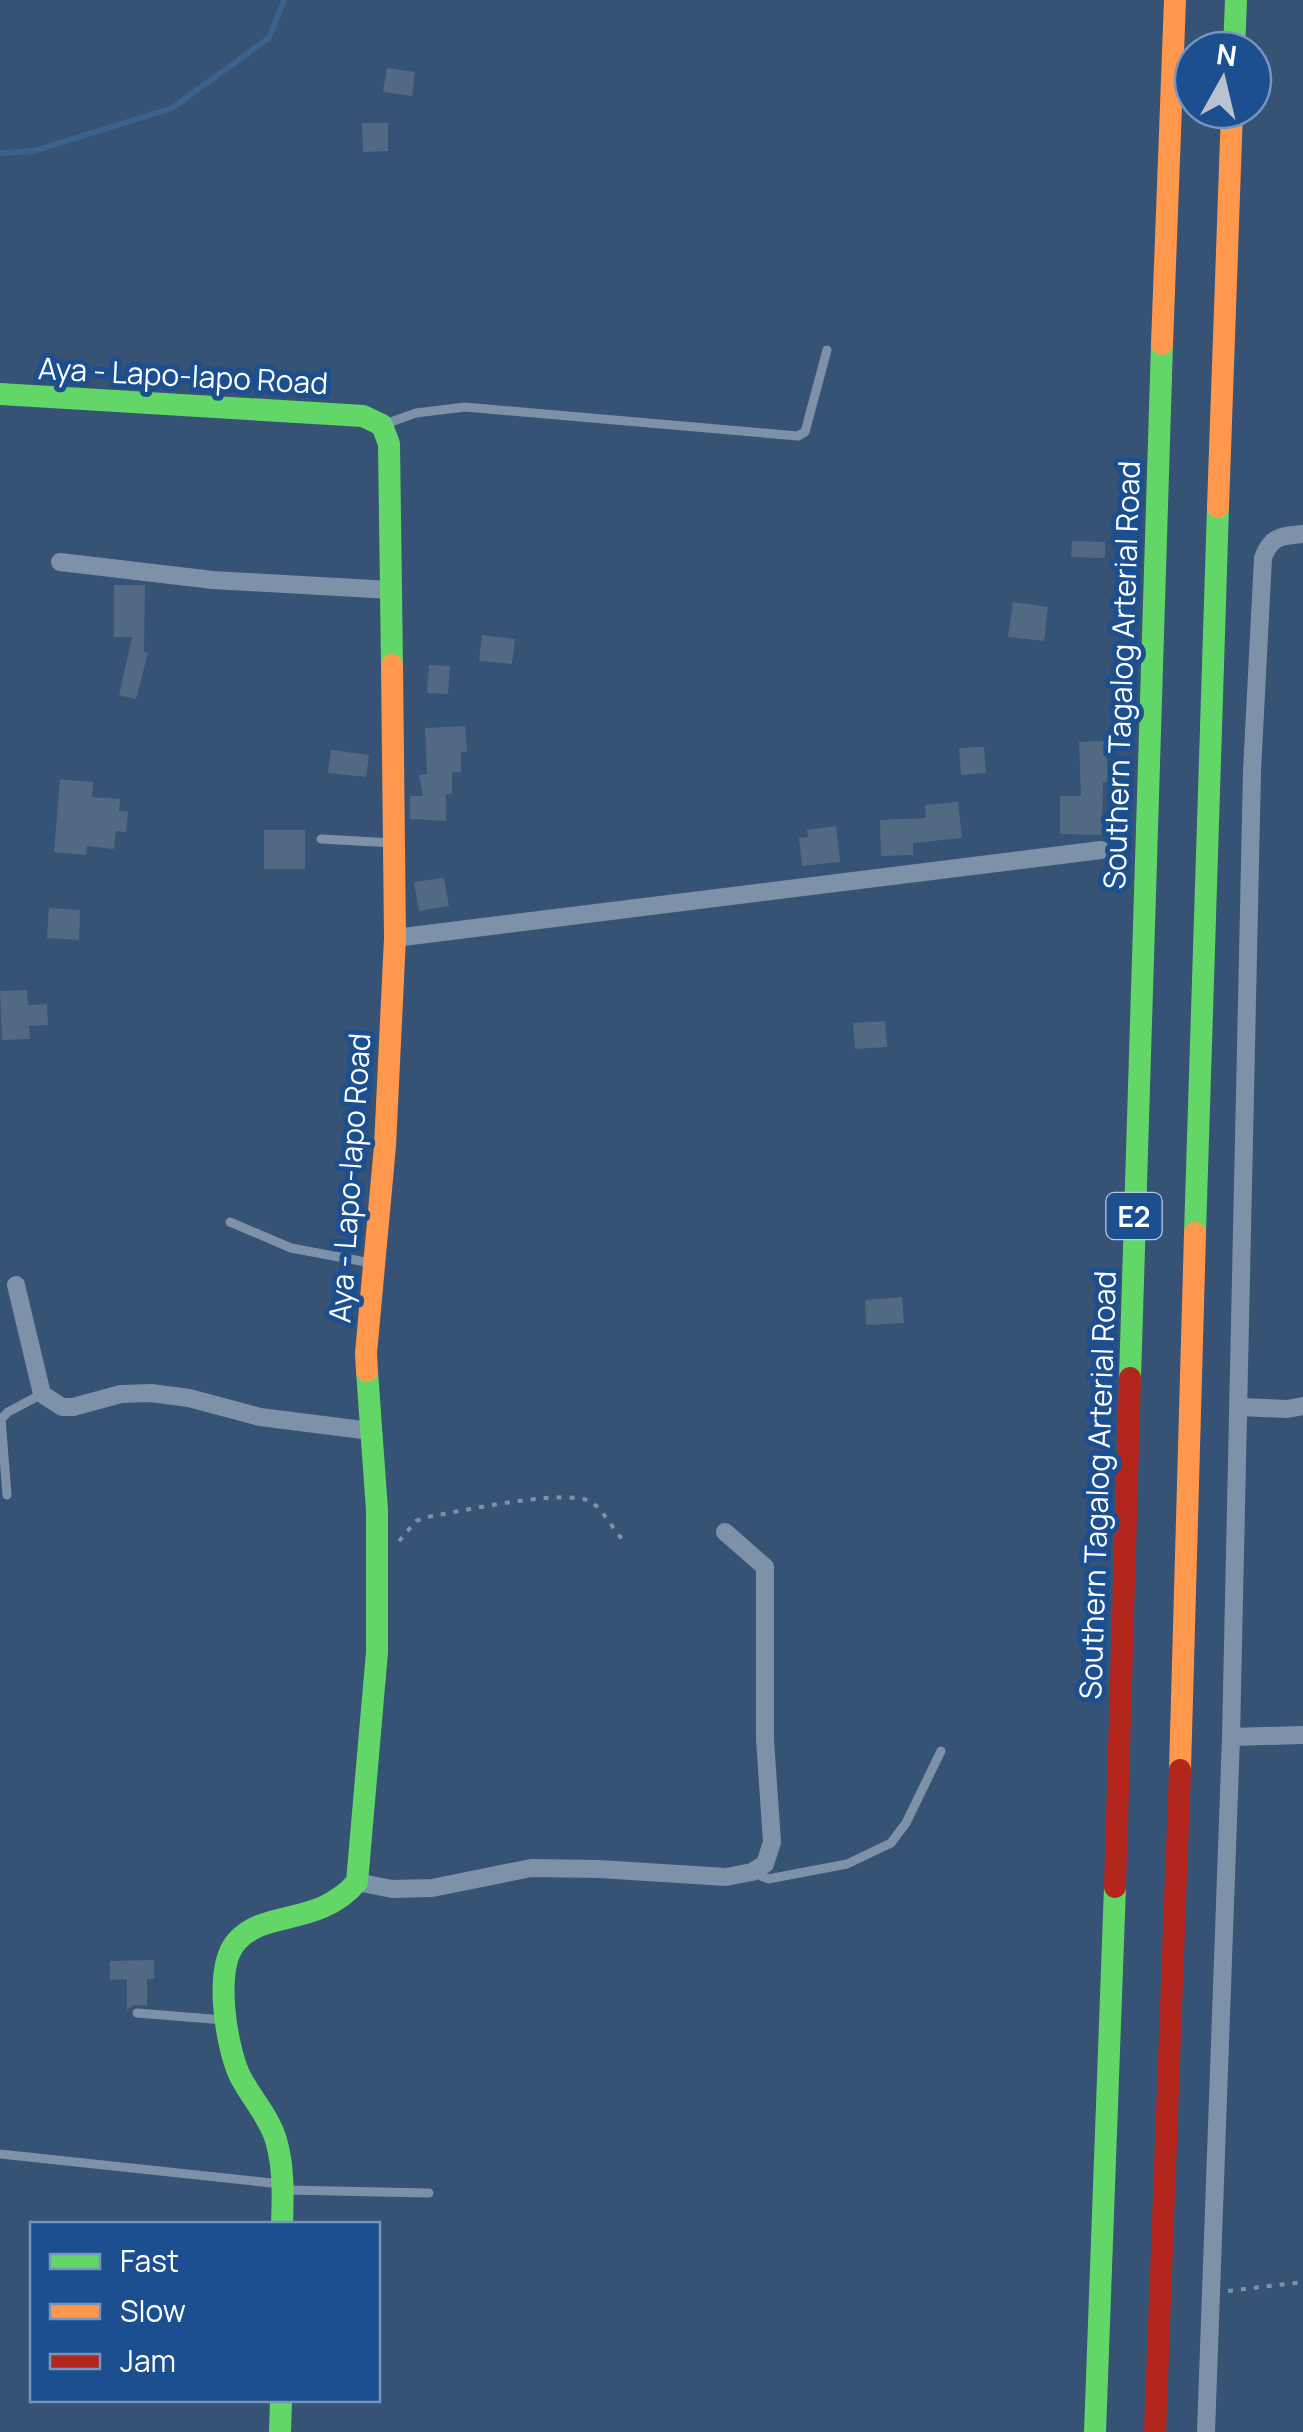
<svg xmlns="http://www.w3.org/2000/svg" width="1303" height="2432" viewBox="0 0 1303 2432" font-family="Manrope,sans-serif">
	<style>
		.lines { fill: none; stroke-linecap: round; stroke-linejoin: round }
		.stream { stroke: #3b618d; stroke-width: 6 }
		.building { fill: #526984 }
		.path { stroke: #7d92a8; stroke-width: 4; stroke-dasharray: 5 8; stroke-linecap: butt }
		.lane { stroke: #7d92a8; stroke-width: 9 }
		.street { stroke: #7d92a8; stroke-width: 18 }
		.fast { stroke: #63d668; stroke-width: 22 }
		.slow { stroke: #ff974d; stroke-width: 22 }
		.jam { stroke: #b3261e; stroke-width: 22 }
		.labels { text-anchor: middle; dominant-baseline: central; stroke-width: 10; stroke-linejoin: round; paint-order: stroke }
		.shield { fill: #1b4f8f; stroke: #bbcadd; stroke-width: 2.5 }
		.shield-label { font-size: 28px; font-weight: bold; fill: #fff }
		.street-label { font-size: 30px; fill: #fff; stroke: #1b4f8f }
	</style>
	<rect width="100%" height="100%" fill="#365274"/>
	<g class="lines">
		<polyline class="stream" points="0,153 34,151 172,108 269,38 284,0"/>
	</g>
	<g class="building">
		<polygon points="387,68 415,72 412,96 383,92"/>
		<polygon points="362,123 388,123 388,151 363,152"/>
		<polygon points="1072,541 1105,542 1105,558 1071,557"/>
		<polygon points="114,585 145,585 144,652 148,653 136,699 119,695 132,637 114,637"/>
		<polygon points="1013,602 1048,607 1044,641 1008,637"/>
		<polygon points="482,635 515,639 512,664 479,661"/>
		<polygon points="429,665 450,666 448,694 427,693"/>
		<polygon points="465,726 467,752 461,752 461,772 452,772 452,794 446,794 446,821 410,819 410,796 423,796 419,775 427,774 425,728"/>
		<polygon points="1106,741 1108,782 1103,782 1102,835 1060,834 1060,796 1081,796 1079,742"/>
		<polygon points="984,747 986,773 961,775 959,748"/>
		<polygon points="331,750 369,755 366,777 328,773"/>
		<polygon points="60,779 93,782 92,797 120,799 119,811 128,812 126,832 116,831 114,849 87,846 86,855 54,852"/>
		<polygon points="958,802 962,838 913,843 913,855 881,856 880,820 926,818 925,805"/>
		<polygon points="836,826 840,862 802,866 799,838 808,837 807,830"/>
		<rect x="264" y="830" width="41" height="39"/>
		<polygon points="444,878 449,906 419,911 414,882"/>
		<polygon points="49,908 80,910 79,940 47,938"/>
		<polygon points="27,990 28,1005 47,1004 48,1025 29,1026 30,1039 2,1040 0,991"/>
		<polygon points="885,1021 887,1047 855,1049 853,1023"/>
		<polygon points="902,1297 904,1323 866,1325 865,1300"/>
		<polygon points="154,1960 154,1979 147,1979 147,2006 134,2005 127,2010 127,1979 110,1980 110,1961"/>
	</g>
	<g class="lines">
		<g class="path">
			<path d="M399,1541L416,1521L427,1517C458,1512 570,1486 593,1503C604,1512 613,1529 623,1540"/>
			<polyline points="1228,2291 1303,2282"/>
		</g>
		<g class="lane">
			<polyline points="385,424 416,413 465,407 798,436 805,432 827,350"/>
			<polyline points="321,839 393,843"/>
			<polyline points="230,1222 291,1248 371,1263"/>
			<polyline points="7,1495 1,1419 8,1412 42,1394"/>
			<polyline points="752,1872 768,1879 847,1864 891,1843 906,1823 941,1751"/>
			<polyline points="137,2013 224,2020"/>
			<polyline points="0,2154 281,2184"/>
			<polyline points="287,2190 429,2193"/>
		</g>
		<g class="street">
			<polyline points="60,562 213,580 391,590"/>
			<polyline points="395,938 1101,850"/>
			<polyline points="16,1285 42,1394 62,1407 73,1407 121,1394 151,1393 189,1398 260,1417 371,1431"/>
			<polyline points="1239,1407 1287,1409 1303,1406"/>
			<polyline points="1231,1737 1303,1735"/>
			<polyline points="357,1882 392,1889 432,1888 531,1868 599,1869 726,1877 752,1872 765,1864 772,1842 765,1740 765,1567 725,1532"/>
			<path d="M1206,2432L1231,1737L1252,771L1263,558C1271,536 1281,536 1303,534"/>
		</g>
		<g class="fast">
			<polyline points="1234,50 1236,0"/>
			<polyline points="0,394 363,416 382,425 389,444 392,665"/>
			<polyline points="1195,1233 1218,507"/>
			<polyline points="1130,1378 1162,344"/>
			<path d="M282,2224C283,2196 284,2167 276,2140C269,2116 250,2097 239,2074C226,2044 213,1967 237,1941C266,1909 318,1927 357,1882L377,1652V1510L367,1371"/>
			<polyline points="280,2432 281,2400"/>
			<polyline points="1095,2432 1115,1887"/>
		</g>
		<g class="slow">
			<polyline points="1162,344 1175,0"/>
			<polyline points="1218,507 1232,110"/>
			<polyline points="367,1371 366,1353 385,1146 395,938 392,665"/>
			<polyline points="1180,1770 1195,1233"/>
		</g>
		<g class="jam">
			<polyline points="1115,1887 1130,1378"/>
			<polyline points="1155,2432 1180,1770"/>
		</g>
	</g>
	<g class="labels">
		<rect class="shield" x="1106.5" y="1193" width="55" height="46" rx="8"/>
		<g class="shield-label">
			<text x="1134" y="1216">E2</text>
		</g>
		<g class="street-label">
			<text transform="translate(183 375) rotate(3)">Aya - Lapo-lapo Road</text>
			<text transform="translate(1121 675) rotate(-88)">Southern Tagalog Arterial Road</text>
			<text transform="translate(349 1178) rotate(-86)">Aya - Lapo-lapo Road</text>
			<text transform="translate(1097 1485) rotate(-88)">Southern Tagalog Arterial Road</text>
		</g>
	</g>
	<rect x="30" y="2222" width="350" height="180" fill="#1b4f8f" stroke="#7695bc" stroke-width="2.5"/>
	<rect x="50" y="2254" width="50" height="15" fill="#63d668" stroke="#7695bc" stroke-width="2.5"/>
	<text x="120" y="2272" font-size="30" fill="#ffffff">Fast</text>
	<rect x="50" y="2304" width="50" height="15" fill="#ff974d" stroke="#7695bc" stroke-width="2.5"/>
	<text x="120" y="2322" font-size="30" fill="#ffffff">Slow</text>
	<rect x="50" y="2354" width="50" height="15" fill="#b3261e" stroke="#7695bc" stroke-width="2.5"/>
	<text x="120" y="2372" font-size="30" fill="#ffffff">Jam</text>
	<g transform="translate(1223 80) rotate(8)"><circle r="48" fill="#1b4f8f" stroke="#7695bc" stroke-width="2.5"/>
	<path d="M0-8L18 38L0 25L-18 38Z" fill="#b9c2ce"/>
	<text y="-15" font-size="28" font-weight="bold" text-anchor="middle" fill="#ffffff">N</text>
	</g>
</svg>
